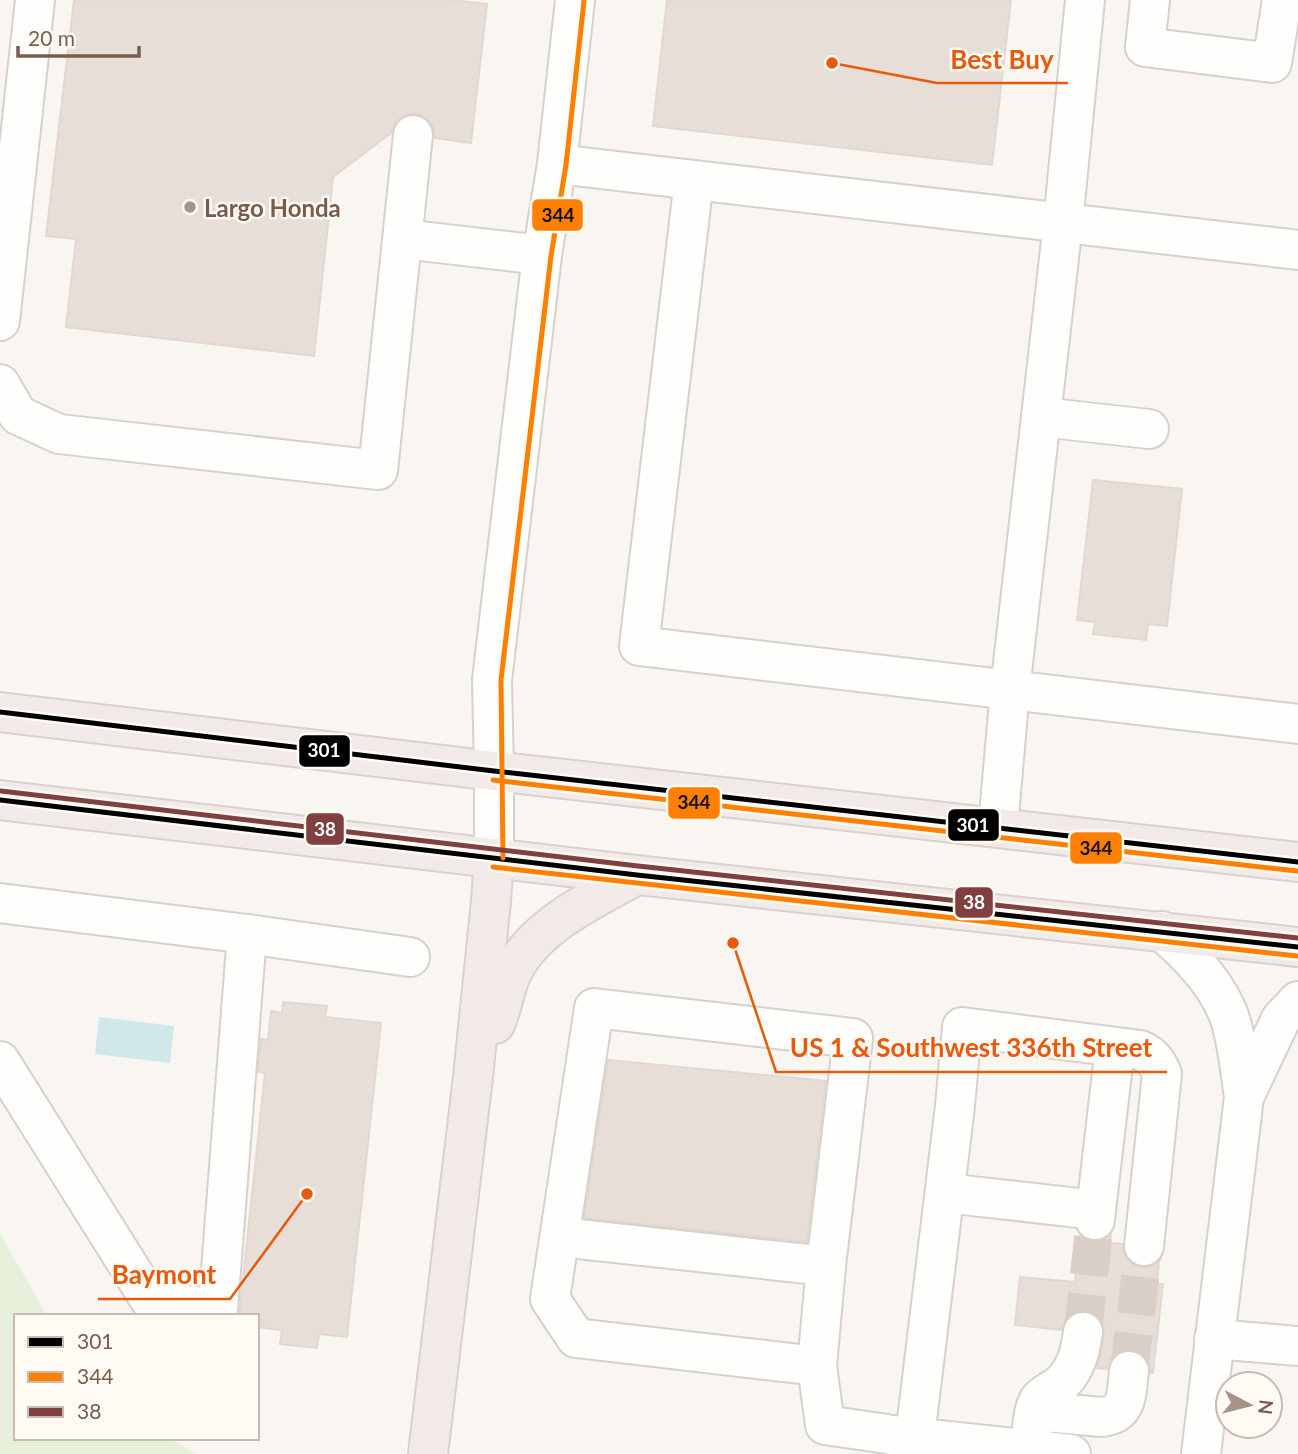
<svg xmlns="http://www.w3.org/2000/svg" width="1298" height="1454" viewBox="0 0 1298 1454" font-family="Lato,sans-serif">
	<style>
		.green { fill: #e7f0db }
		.water { fill: #d0e8ea }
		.building { fill: #e6ded7; stroke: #e2d8d2; stroke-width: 2 }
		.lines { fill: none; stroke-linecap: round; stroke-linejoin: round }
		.minor-tunnel { stroke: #d9cfc7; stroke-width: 38; stroke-dasharray: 38 19; stroke-linecap: butt }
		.minor-casing { stroke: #d7d1cb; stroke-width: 42 }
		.highway-casing { stroke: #dad1cc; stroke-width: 42 }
		.minor { stroke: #fefefd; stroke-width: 38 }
		.highway { stroke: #f2eae7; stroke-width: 38 }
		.bus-1-casing { stroke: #fffaf3; stroke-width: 10 }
		.bus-2-casing { stroke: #fffaf3; stroke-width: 10 }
		.bus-3-casing { stroke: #fffaf3; stroke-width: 10 }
		.bus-1 { stroke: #000; stroke-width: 5 }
		.bus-2 { stroke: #ff8000; stroke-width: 5 }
		.bus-3 { stroke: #804040; stroke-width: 5 }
		.poi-dot { fill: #a69286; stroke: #fffaf3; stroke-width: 2.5 }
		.labels { text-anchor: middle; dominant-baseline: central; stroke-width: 5; stroke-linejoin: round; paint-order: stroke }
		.poi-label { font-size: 24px; font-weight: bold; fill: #7a5c4d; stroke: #fffaf3; text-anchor: start }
		.leader { fill: none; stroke: #e8590c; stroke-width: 2.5 }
		.callout-dot { fill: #e8590c; stroke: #fffaf3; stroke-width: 2.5 }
		.callout-label { font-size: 26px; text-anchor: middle; font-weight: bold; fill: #e8590c; stroke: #fffaf3; stroke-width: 5; stroke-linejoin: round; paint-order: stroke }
		.line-badge { stroke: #fffaf3; stroke-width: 2.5 }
		.badge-label { font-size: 19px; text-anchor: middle; font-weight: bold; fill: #fff }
		.pale-badge-label { font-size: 19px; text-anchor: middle; font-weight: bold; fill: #111 }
	</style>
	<rect width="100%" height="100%" fill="#f9f5f0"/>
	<polygon class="green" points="0,1233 47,1316 16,1316 16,1438 170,1438 196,1454 0,1454"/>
	<polygon class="water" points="99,1017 174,1026 170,1063 95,1054"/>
	<g class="building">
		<polygon points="74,0 451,0 487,4 471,143 435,138 433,127 426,118 416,113 405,115 396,122 391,133 333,177 314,356 66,327 76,239 46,236"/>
		<polygon points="667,0 1011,0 992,165 653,126"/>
		<polygon points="1093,480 1182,489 1167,626 1148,624 1146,640 1093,634 1095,622 1077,620"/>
		<polygon points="283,1002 327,1006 325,1017 381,1023 347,1337 319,1334 317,1348 280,1344 282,1330 257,1327 257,1316 239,1316 265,1073 258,1072 261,1039 268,1040 271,1011 282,1013"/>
		<polygon points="608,1060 826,1081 807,1242 584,1218"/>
		<polygon points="1111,1234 1110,1243 1122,1244 1124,1255 1132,1264 1142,1268 1152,1266 1159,1261 1157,1284 1163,1284 1153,1373 1151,1373 1149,1363 1142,1354 1131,1349 1120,1351 1112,1358 1107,1369 1097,1368 1103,1343 1104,1325 1097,1315 1087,1311 1076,1311 1066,1318 1061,1330 1015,1325 1020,1277 1075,1282 1080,1235 1083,1238 1094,1242 1103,1240"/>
	</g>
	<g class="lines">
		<g class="minor-tunnel">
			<polyline points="1083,1332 1095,1220"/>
			<polyline points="1129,1371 1144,1246"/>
		</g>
		<defs>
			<g id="minor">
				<polyline points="1150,0 1145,47 1272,63 1282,0"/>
				<polyline points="557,164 1298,250"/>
				<polyline points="694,180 639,646 1298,724"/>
				<polyline points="403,239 542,255"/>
				<polyline points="0,321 35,0"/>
				<polyline points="0,384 18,415 59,434 378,470 413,135"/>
				<polyline points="1041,417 1149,429"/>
				<polyline points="998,827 1010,690 1063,223 1085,0"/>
				<polyline points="494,858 494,771 492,680 542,255 557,164 575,0"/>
				<polyline points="0,903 247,934 218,1309 150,1300 0,1061"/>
				<path d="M1162,931C1188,954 1213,979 1227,1011C1237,1033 1240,1073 1244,1097L1201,1454"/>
				<polyline points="247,934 410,957"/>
				<polyline points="1244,1097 1281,1019 1298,1001"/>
				<polyline points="945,1193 1096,1210 1095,1220"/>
				<polyline points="1096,1210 1115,1047"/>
				<polyline points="560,1237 826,1266"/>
				<polyline points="1214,1339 1298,1346"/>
				<polyline points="817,1366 576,1338 550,1299 594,1008 853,1038 826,1266 817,1366 825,1425 887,1434"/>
				<path d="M1035,1411L1102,1417C1129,1414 1126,1393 1129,1371"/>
				<polyline points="892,1435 1071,1454"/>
				<path d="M915,1437L955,1106L962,1027L1140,1050C1152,1055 1157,1062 1162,1074L1144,1246"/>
				<path d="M1031,1450C1032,1435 1031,1413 1039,1400C1044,1394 1051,1391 1057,1387C1075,1373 1080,1354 1083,1332"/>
			</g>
			<g id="highway">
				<polyline points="0,712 494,771 1298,862"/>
				<polyline points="0,800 637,875 1298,947"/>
				<path d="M495,1024C502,1009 504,992 510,977C531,927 592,900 637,875"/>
				<polyline points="428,1454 473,1077 491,901 494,858"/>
			</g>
		</defs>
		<use href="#minor" class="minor-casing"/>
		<use href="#highway" class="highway-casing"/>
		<use href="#minor" class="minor"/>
		<use href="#highway" class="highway"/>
		<defs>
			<g id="bus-1">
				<polyline points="0,712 494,771 1298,862"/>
				<polyline points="0,800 637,875 1298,947"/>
			</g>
			<g id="bus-2">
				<polyline points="493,780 1297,871"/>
				<polyline points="503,858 501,680 551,256 566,165 584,1"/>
				<polyline points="493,867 1297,956"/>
			</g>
			<polyline id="bus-3" points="1,791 638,866 1298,938"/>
		</defs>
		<use href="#bus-1" class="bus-1-casing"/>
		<use href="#bus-2" class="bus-2-casing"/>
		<use href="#bus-3" class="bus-3-casing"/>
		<use href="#bus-1" class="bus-1"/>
		<use href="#bus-2" class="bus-2"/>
		<use href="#bus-3" class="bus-3"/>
	</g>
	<circle class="poi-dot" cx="190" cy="207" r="7"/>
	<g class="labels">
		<g class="poi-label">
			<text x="204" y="207">Largo Honda</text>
		</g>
	</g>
	<path class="leader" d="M832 63L937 83H1068M733 943L776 1072H1167M307 1194L230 1299H98"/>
	<g class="callout-dot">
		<circle cx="832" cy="63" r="7"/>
		<circle cx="733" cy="943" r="7"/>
		<circle cx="307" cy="1194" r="7"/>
	</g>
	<g class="callout-label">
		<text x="1002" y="69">Best Buy</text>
		<text x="971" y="1057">US 1 &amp; Southwest 336th Street</text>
		<text x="164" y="1284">Baymont</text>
	</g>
	<g class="line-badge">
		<rect x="531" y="198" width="53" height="34" rx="7" fill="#ff8000"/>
		<rect x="298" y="734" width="53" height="34" rx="7" fill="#000"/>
		<rect x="667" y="786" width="54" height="34" rx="7" fill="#ff8000"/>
		<rect x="947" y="808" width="53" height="34" rx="7" fill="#000"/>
		<rect x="305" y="812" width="40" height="34" rx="7" fill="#804040"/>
		<rect x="1069" y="831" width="54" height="34" rx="7" fill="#ff8000"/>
		<rect x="954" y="886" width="40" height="33" rx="7" fill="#804040"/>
	</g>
	<g class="badge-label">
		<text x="324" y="757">301</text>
		<text x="973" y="832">301</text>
		<text x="325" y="836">38</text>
		<text x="974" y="909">38</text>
	</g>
	<g class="pale-badge-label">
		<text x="558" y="222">344</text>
		<text x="694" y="809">344</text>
		<text x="1096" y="855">344</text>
	</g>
	<rect x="14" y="1314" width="245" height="126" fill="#fffaf3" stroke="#cabbb1" stroke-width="2"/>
	<rect x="28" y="1337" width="35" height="10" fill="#000000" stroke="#cabbb1" stroke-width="2"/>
	<text x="77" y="1349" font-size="21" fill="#7a5c4d">301</text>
	<rect x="28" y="1372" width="35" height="10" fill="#ff8000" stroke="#cabbb1" stroke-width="2"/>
	<text x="77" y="1384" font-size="21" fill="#7a5c4d">344</text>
	<rect x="28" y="1407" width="35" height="10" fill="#804040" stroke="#cabbb1" stroke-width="2"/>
	<text x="77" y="1419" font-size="21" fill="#7a5c4d">38</text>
	<g transform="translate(1249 1405) rotate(97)"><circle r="33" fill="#fffaf3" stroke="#cabbb1" stroke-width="2"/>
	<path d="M0-5L12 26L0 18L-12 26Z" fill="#a69286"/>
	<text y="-10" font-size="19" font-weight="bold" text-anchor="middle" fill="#7a5c4d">N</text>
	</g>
	<path d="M18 46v10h121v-10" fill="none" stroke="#7a5c4d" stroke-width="3.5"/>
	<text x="28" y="46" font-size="21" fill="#7a5c4d" stroke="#fffaf3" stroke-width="5" paint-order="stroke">20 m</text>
</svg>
